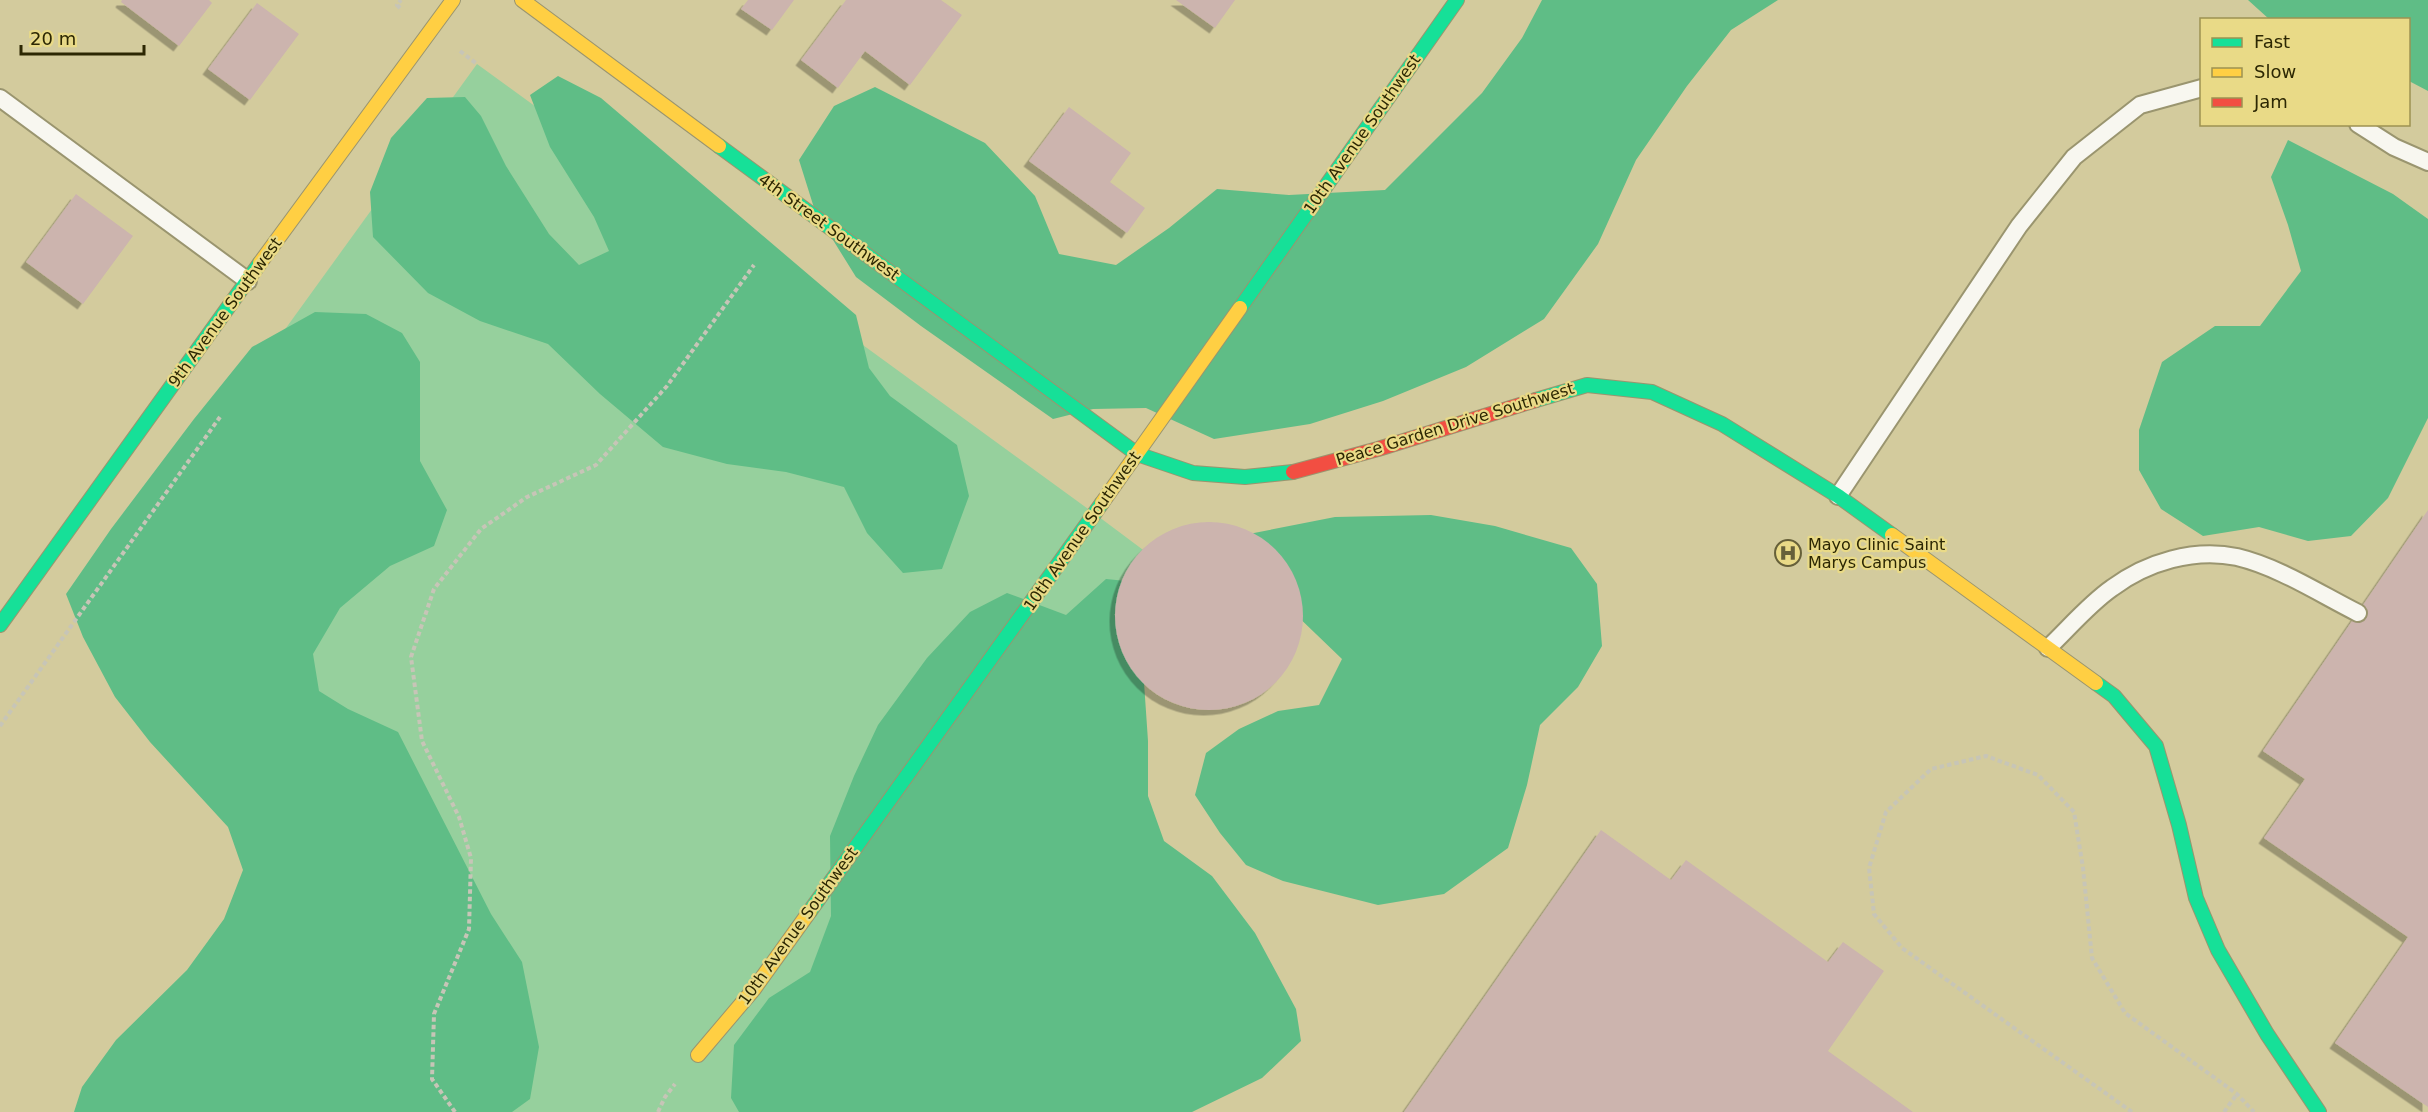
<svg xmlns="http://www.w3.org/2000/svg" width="2428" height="1112" viewBox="0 0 2428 1112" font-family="'DejaVu Sans',sans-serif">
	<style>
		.green { fill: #96d09d }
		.forest { fill: #5fbd86 }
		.building { fill: #ccb4ae; filter: url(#shadow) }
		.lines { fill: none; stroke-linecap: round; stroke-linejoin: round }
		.lane-casing { stroke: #9a956f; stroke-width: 20 }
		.fast-casing { stroke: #9a956f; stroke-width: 16 }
		.slow-casing { stroke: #9a956f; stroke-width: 16 }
		.jam-casing { stroke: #9a956f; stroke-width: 16 }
		.path { stroke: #c7c5b7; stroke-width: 4; stroke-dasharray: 4.5 3; stroke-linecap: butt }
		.lane { stroke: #f8f7f0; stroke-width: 16 }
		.fast { stroke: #16e098; stroke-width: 14 }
		.slow { stroke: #ffcf43; stroke-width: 14 }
		.jam { stroke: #f24e42; stroke-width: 14 }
		.labels { text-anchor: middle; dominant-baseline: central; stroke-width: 4.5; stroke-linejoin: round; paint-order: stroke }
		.street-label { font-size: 16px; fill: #2c2703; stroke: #e9da87 }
		.poi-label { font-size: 16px; fill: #2c2703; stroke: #e9da87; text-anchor: start }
	</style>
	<defs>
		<filter id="shadow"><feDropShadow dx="-5.5" dy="5.5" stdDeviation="0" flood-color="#0004"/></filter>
	</defs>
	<rect width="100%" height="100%" fill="#d3cb9d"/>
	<polygon class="green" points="477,64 1095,514 1174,573 786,1112 155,1112 373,809 87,603"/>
	<g class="forest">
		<polygon points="1542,0 1778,0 1731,30 1687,86 1636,160 1598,244 1544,319 1466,367 1383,401 1310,424 1214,439 1146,408 1093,409 1053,419 921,326 856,277 815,211 799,160 834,106 875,87 985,143 1035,196 1059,254 1116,265 1169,228 1217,189 1289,195 1385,190 1482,93 1522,38"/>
		<polygon points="2248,0 2428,0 2428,91 2409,81 2408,20 2269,19"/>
		<polygon points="558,76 601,98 856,315 869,368 890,396 957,445 969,496 942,569 903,573 867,533 844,487 786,472 727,464 663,447 600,394 548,344 480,321 428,293 373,237 370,192 391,138 427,98 465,97 481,116 506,166 549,234 579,265 609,251 594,217 550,147 530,95"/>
		<polygon points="2288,140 2393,194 2428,219 2428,418 2388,498 2351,536 2308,541 2259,527 2203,536 2161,509 2139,470 2139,430 2162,362 2215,326 2260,326 2301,271 2288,225 2271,177"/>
		<polygon points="315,312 366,314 402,333 420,362 420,461 447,510 434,546 390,566 340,608 313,654 319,691 348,709 398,732 491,914 522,962 539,1047 530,1099 512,1112 74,1112 82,1087 116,1040 187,970 224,919 243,870 228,827 150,742 115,697 83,637 66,594 111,529 194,419 252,347"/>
		<polygon points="1431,515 1495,526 1571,548 1597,584 1602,646 1578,687 1540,725 1527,785 1508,848 1444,894 1378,905 1283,881 1246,865 1220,833 1195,795 1206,753 1239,729 1278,711 1319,705 1342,659 1290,609 1259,593 1221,582 1223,544 1254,533 1335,517"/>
		<polygon points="1106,579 1136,582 1155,615 1114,614 1143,668 1148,741 1148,796 1164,841 1212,876 1255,933 1296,1009 1301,1041 1262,1078 1192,1112 739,1112 731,1098 734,1045 769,998 810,972 831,916 830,836 854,776 878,725 927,658 970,612 1007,593 1066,615"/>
	</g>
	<g class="building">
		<polygon points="122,0 209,0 212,3 179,46 121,2"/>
		<polygon points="748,0 794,0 772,30 741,9"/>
		<polygon points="846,0 941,0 962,15 910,85 865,51 838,88 801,60"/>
		<polygon points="1176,0 1235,0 1215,28"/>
		<polygon points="257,3 299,34 250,100 208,69"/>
		<polygon points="1069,107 1131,153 1110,182 1145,208 1127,233 1029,161"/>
		<polygon points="76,194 133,236 83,304 26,262"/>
		<polygon points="2428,510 2428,1107 2335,1043 2408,937 2264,838 2305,779 2263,751"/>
		<circle cx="1209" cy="616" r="94"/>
		<polygon points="1601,830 1671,880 1686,860 1828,962 1843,942 1884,971 1828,1051 1913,1112 1404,1112"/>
	</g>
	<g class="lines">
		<defs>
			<g id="lane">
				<polyline points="0,98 248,281"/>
				<polyline points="2358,124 2394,147 2428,162"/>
				<polyline points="1838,496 2019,226 2074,157 2140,105 2202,88"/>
				<path d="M2048,648C2069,628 2089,604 2112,588C2147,562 2194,548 2237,557C2279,567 2320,594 2358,613"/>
			</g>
			<g id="fast">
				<polyline points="719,146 1137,454 1193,473 1245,477 1293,472"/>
				<polyline points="1240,308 1457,0"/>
				<polyline points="1536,400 1587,385 1652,392 1722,424 1838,496 1892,535"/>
				<polyline points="0,625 260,263"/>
				<polyline points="2096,683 2114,696 2156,746 2179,825 2196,898 2218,950 2267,1034 2319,1112"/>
				<polyline points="810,911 1102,503"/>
			</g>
			<g id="slow">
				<polyline points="522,0 719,146"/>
				<polyline points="260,263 453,0"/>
				<polyline points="1102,503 1240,308"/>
				<polyline points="1892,535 2096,683"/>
				<polyline points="698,1055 754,989 810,911"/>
			</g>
			<polyline id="jam" points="1293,472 1378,449 1536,400"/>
		</defs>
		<use href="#lane" class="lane-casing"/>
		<use href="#fast" class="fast-casing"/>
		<use href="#slow" class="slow-casing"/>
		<use href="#jam" class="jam-casing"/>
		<g class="path">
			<polyline points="400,8 397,5 401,0"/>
			<polyline points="460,51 477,64"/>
			<polyline points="0,726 220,417"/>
			<polyline points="455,1112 432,1079 434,1014 469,929 471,858 459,817 422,741 411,657 434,589 481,529 527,497 596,465 667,386 754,265"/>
			<polyline points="658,1112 665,1097 675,1084"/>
			<polyline points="2132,1112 1902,948 1874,914 1869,868 1886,812 1931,769 1986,756 2038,775 2074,812 2083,868 2092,958 2125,1013 2237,1094 2254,1112"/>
			<polyline points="2224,1112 2237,1094"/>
		</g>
		<use href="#lane" class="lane"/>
		<use href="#fast" class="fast"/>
		<use href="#slow" class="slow"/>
		<use href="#jam" class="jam"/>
	</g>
	<defs>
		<symbol id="hospital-ring" viewBox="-11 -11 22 22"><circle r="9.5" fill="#e9da87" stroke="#666039" stroke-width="1.5"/><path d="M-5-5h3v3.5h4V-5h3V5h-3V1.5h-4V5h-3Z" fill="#666039"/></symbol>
	</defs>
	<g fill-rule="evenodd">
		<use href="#hospital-ring" x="1773" y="538" width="30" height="30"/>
	</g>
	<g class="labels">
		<g class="street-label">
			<text transform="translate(1362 134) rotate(-55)">10th Avenue Southwest</text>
			<text transform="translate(829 227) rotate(36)">4th Street Southwest</text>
			<text transform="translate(225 312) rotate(-54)">9th Avenue Southwest</text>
			<text transform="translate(1455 424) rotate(-17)">Peace Garden Drive Southwest</text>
			<text transform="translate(1082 531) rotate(-55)">10th Avenue Southwest</text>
			<text transform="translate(798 926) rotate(-54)">10th Avenue Southwest</text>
		</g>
		<g class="poi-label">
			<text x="1808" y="544">Mayo Clinic Saint<tspan x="1808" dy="18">Marys Campus</tspan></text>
		</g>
	</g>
	<rect x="2200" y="18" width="210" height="108" fill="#e9da87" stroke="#9d9252" stroke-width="1.5"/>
	<rect x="2212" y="38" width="30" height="9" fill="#16e098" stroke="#9d9252" stroke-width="1.5"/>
	<text x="2254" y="48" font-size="18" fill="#2c2703">Fast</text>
	<rect x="2212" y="68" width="30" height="9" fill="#ffcf43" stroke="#9d9252" stroke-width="1.5"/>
	<text x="2254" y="78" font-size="18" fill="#2c2703">Slow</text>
	<rect x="2212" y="98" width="30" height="9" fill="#f24e42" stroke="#9d9252" stroke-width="1.5"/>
	<text x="2254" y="108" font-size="18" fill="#2c2703">Jam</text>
	<path d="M21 45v9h123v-9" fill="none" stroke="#2c2703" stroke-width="3"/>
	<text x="30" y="45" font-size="18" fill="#2c2703" stroke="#e9da87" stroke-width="4.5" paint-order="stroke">20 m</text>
</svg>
